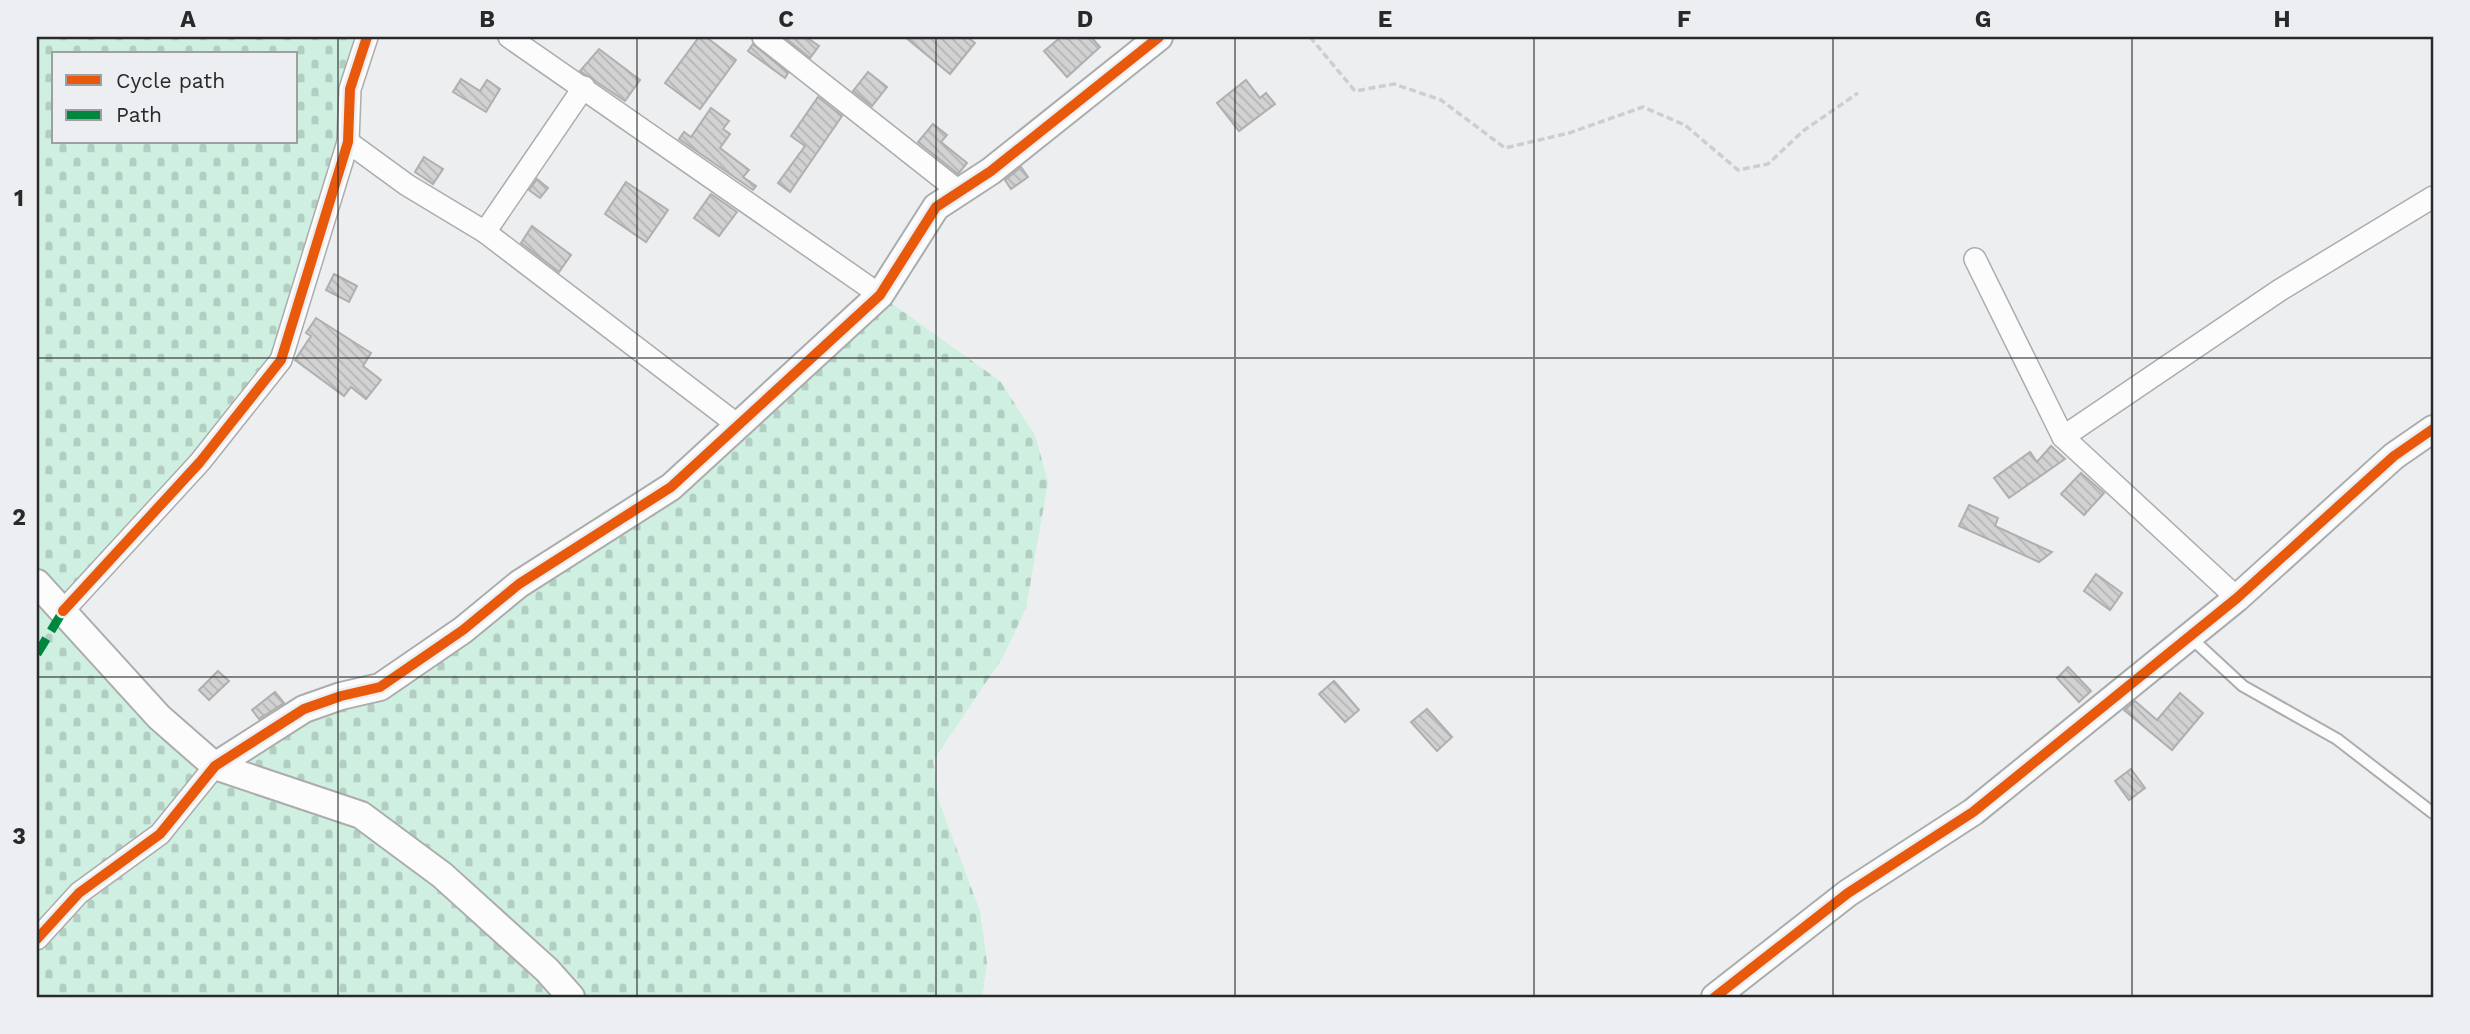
<svg xmlns="http://www.w3.org/2000/svg" width="2470" height="1034" viewBox="0 0 2470 1034" font-family="'Work Sans',sans-serif">
	<style>
		.cemetery { fill: url(#cemetery-stones); fill-rule: evenodd }
		.building { fill: url(#building-back-hatch); stroke: #afafaf; stroke-width: 2 }
		.lines { fill: none; stroke-linecap: round; stroke-linejoin: round }
		.service-casing { stroke: #abacad; stroke-width: 14 }
		.minor-casing { stroke: #abacad; stroke-width: 24 }
		.tertiary-casing { stroke: #abacad; stroke-width: 30 }
		.path { stroke: #cececf; stroke-width: 3.5; stroke-dasharray: 7 3.5; stroke-linecap: butt }
		.service { stroke: #fcfcfd; stroke-width: 10 }
		.minor { stroke: #fcfcfd; stroke-width: 21 }
		.tertiary { stroke: #fcfcfd; stroke-width: 26 }
		.quiet { stroke: #00873e; stroke-width: 9; stroke-dasharray: 18 9; stroke-linecap: butt }
		.cycleway-casing { stroke: #eceef1; stroke-width: 15 }
		.cycleway { stroke: #e8590c; stroke-width: 10 }
		.grid { fill: none; stroke: #28292a; stroke-width: 2; stroke-opacity: 0.55 }
		.neatline { fill: none; stroke: #28292a; stroke-width: 2.5 }
		.grid-label { font-size: 23px; text-anchor: middle; font-weight: bold; fill: #28292a }
	</style>
	<defs>
		<pattern id="cemetery-stones" width="16" height="16" patternUnits="userSpaceOnUse" patternTransform="scale(1.75)"><rect width="16" height="16" fill="#cfefe1"/><path d="M2 7V4a2 2 0 0 1 4 0v3zM10 15v-3a2 2 0 0 1 4 0v3z" fill="#b2cdc1"/></pattern>
		<pattern id="building-back-hatch" width="6" height="6" patternUnits="userSpaceOnUse" patternTransform="scale(1.75)"><rect width="6" height="6" fill="#d2d2d2"/><path d="M-1 5l2 2M0 0l6 6M5-1l2 2" fill="none" stroke="#b4b4b4"/></pattern>
	</defs>
	<rect width="100%" height="100%" fill="#edeef0"/>
	<path class="cemetery" d="M37,37H367L348,142L281,360L63,611L215,766L380,687L613,526L880,295L1000,381L1035,435L1048,482L1026,608L1003,657L933,761L939,802L980,911L987,963L982,997H37ZM54,54H296V142H54Z"/>
	<g class="building">
		<polygon points="699,37 706,37 736,60 700,109 665,83"/>
		<polygon points="784,37 806,37 819,46 810,58"/>
		<polygon points="905,37 967,37 975,43 950,74"/>
		<polygon points="1061,37 1091,37 1100,47 1067,77 1044,51"/>
		<polygon points="753,44 788,73 785,78 748,51"/>
		<polygon points="599,49 640,80 625,101 580,71"/>
		<polygon points="868,72 887,87 872,106 853,91"/>
		<polygon points="461,79 480,91 487,80 500,89 486,112 453,92"/>
		<polygon points="1246,80 1260,98 1266,93 1275,104 1239,131 1217,103"/>
		<polygon points="818,97 842,116 790,192 778,183 805,146 791,136"/>
		<polygon points="711,108 729,121 723,129 730,134 720,148 749,170 743,177 756,186 753,190 679,139 684,132 691,137"/>
		<polygon points="933,124 947,135 941,142 967,163 958,174 918,142"/>
		<polygon points="424,157 443,169 433,184 415,172"/>
		<polygon points="1021,167 1028,177 1011,189 1005,180"/>
		<polygon points="537,179 548,188 540,198 529,190"/>
		<polygon points="626,182 668,210 646,242 605,214"/>
		<polygon points="711,194 737,212 719,236 694,218"/>
		<polygon points="532,226 571,255 559,272 521,243"/>
		<polygon points="334,274 357,286 349,302 326,290"/>
		<polygon points="316,318 371,353 363,366 381,380 366,399 351,387 344,396 295,360 311,336 306,333"/>
		<polygon points="2051,446 2065,459 2009,498 1994,478 2030,452 2037,462"/>
		<polygon points="2081,473 2104,493 2084,515 2061,494"/>
		<polygon points="1969,505 1998,518 1995,526 2052,552 2039,562 1959,526"/>
		<polygon points="2096,574 2122,593 2110,610 2084,591"/>
		<polygon points="2068,667 2091,691 2079,702 2057,678"/>
		<polygon points="218,671 229,681 209,700 199,690"/>
		<polygon points="1334,681 1359,710 1345,722 1319,694"/>
		<polygon points="275,692 284,703 259,719 252,710"/>
		<polygon points="2180,693 2203,713 2172,750 2124,710 2135,701 2157,720"/>
		<polygon points="1427,709 1452,737 1437,751 1411,722"/>
		<polygon points="2131,769 2145,788 2129,800 2115,781"/>
	</g>
	<g class="lines">
		<defs>
			<polyline id="service" points="2190,637 2243,686 2337,739 2433,813"/>
			<g id="minor">
				<polyline points="509,37 880,295"/>
				<polyline points="763,37 961,193"/>
				<polyline points="348,142 407,185 485,232 739,426"/>
				<polyline points="485,232 584,87"/>
				<polyline points="1975,259 2063,437 2237,598"/>
				<polyline points="2063,437 2280,290 2433,197"/>
				<polyline points="63,611 200,462 281,360 348,142 350,89 367,37"/>
				<polyline points="37,939 79,893 160,834 215,766"/>
			</g>
			<g id="tertiary">
				<polyline points="37,583 159,717 215,766 361,815 442,875 547,970 571,997"/>
				<polyline points="215,766 304,709 341,696 380,687 463,630 519,584 671,487 880,295 936,207 991,171 1159,37"/>
				<polyline points="1715,997 1848,893 1973,812 2237,598 2394,456 2433,429"/>
			</g>
		</defs>
		<use href="#service" class="service-casing"/>
		<use href="#minor" class="minor-casing"/>
		<use href="#tertiary" class="tertiary-casing"/>
		<polyline class="path" points="1310,37 1355,91 1394,84 1441,100 1505,148 1569,133 1643,107 1685,125 1738,170 1768,164 1803,131 1858,93"/>
		<use href="#service" class="service"/>
		<use href="#minor" class="minor"/>
		<use href="#tertiary" class="tertiary"/>
		<polyline class="quiet" points="37,654 63,611"/>
		<defs>
			<g id="cycleway">
				<polyline points="63,611 200,462 281,360 348,142 350,89 367,37"/>
				<polyline points="37,939 79,893 160,834 215,766 304,709 341,696 380,687 463,630 519,584 671,487 880,295 936,207 991,171 1159,37"/>
				<polyline points="1715,997 1848,893 1973,812 2237,598 2394,456 2433,429"/>
			</g>
		</defs>
		<use href="#cycleway" class="cycleway-casing"/>
		<use href="#cycleway" class="cycleway"/>
	</g>
	<path class="grid" d="M338,37V997M637,37V997M936,37V997M1235,37V997M1534,37V997M1833,37V997M2132,37V997M37,358H2433M37,677H2433"/>
	<rect width="2470" height="1034" fill="none" stroke="#eceef1" stroke-width="77"/>
	<rect x="52" y="52" width="245" height="91" fill="#eceef1" stroke="#9e9fa1" stroke-width="2"/>
	<rect x="66" y="75" width="35" height="10" fill="#e8590c" stroke="#9e9fa1" stroke-width="2"/>
	<text x="116" y="88" font-size="21" fill="#28292a">Cycle path</text>
	<rect x="66" y="110" width="35" height="10" fill="#00873e" stroke="#9e9fa1" stroke-width="2"/>
	<text x="116" y="122" font-size="21" fill="#28292a">Path</text>
	<rect x="38" y="38" width="2394" height="958" class="neatline"/>
	<g class="grid-label">
		<text x="188" y="27">A</text>
		<text x="487" y="27">B</text>
		<text x="786" y="27">C</text>
		<text x="1085" y="27">D</text>
		<text x="1385" y="27">E</text>
		<text x="1684" y="27">F</text>
		<text x="1983" y="27">G</text>
		<text x="2282" y="27">H</text>
		<text x="19" y="206">1</text>
		<text x="19" y="525">2</text>
		<text x="19" y="844">3</text>
	</g>
</svg>
